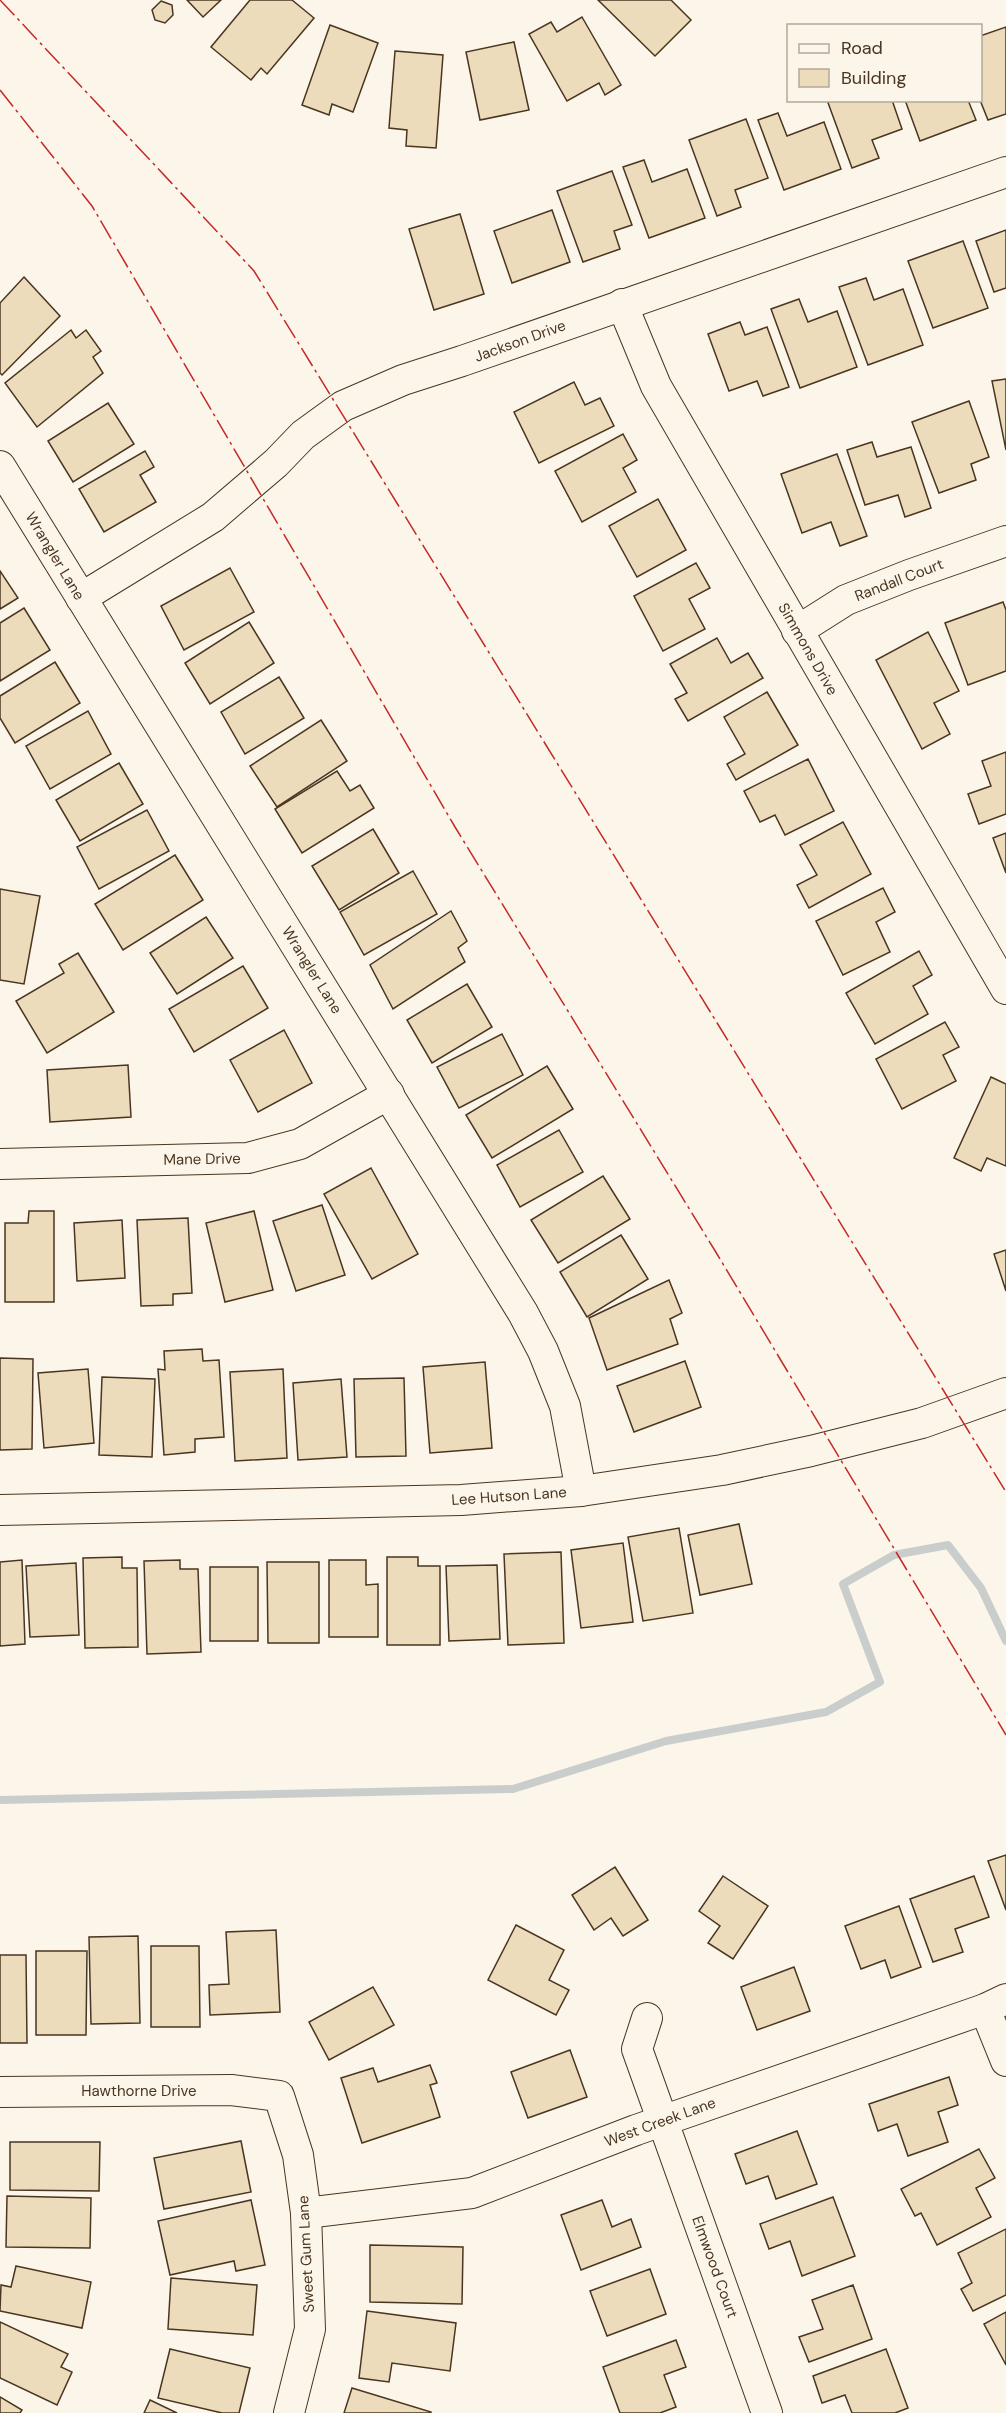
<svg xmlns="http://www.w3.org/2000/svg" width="1006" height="2413" viewBox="0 0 1006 2413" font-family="'DM Sans',sans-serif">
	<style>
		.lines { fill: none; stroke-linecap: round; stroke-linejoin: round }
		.stream { stroke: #c9cecd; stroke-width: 8 }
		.building { fill: #ecdcbc; stroke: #4a3520; stroke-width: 1.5 }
		.minor-casing { stroke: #4a3520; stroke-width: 32 }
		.minor { stroke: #fbf6e9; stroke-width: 30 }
		.power { stroke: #c62828; stroke-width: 1.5; stroke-dasharray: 21 4.5 3 4.5; stroke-linecap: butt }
		.labels { text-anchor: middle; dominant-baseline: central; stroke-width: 4.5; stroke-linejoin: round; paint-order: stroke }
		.street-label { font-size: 15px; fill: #4a3520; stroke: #fbf6e9 }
	</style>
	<rect width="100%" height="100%" fill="#fbf6e9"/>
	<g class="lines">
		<polyline class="stream" points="0,1800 513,1789 666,1741 826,1712 880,1682 843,1584 894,1555 948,1545 981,1588 1006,1641"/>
	</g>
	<g class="building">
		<polygon points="187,0 221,0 203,17"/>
		<polygon points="250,0 292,0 314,18 267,74 261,68 251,80 211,47"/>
		<polygon points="598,0 671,0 691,20 655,56"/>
		<polygon points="161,1 172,5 173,15 165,23 155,20 152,10"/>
		<polygon points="582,17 621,85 605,95 599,83 567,101 529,34 551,22 557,32"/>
		<polygon points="330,25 378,43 353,112 332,104 329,115 302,105"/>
		<polygon points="1006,27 1006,114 988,120 980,100 980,36"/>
		<polygon points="514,42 529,110 480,120 466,52"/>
		<polygon points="395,51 443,55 436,148 406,146 407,130 389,128"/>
		<polygon points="827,100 892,100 902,129 872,140 879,158 852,168"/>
		<polygon points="905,100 968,100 976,120 920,141"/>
		<polygon points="778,113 787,136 824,122 841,169 784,190 758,120"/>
		<polygon points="746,119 768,178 735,190 741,207 717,216 689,140"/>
		<polygon points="644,160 652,182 687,169 705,218 649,238 623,167"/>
		<polygon points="612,171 632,225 614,231 620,249 583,262 557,191"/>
		<polygon points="552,210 570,262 512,283 494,231"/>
		<polygon points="460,214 484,294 434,310 409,229"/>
		<polygon points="1006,230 1006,288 994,292 976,241"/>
		<polygon points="963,241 988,308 933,328 908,261"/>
		<polygon points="24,277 60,316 2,375 0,373 0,303"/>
		<polygon points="866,278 874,300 903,289 923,345 868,365 839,287"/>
		<polygon points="799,299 808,322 837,311 857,367 800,388 771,309"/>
		<polygon points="740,322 745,335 767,327 789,387 763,396 757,381 729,391 708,334"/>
		<polygon points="71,330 76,338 86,330 101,351 93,357 103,373 37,427 5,383"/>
		<polygon points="1006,379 1006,450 992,381"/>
		<polygon points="574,382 585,405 600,398 614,426 539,463 514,412"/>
		<polygon points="969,401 989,457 971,464 976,480 939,493 912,422"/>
		<polygon points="108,403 134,444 73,482 48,441"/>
		<polygon points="623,434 637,460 623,468 636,492 582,522 555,471"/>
		<polygon points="872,442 877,457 911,447 931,508 905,517 898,495 865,505 847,450"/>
		<polygon points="145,451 154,467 140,475 156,502 104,532 79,489"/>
		<polygon points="837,454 867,536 840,546 831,522 802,533 781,474"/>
		<polygon points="658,499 686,550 637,577 609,526"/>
		<polygon points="696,563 710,588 689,599 705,629 663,651 634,596"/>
		<polygon points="230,568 254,612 184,650 161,606"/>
		<polygon points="0,571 18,598 0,609"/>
		<polygon points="1003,602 1006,610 1006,671 968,685 945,623"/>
		<polygon points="24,608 50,650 0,681 0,623"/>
		<polygon points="249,622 274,663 210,704 185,663"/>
		<polygon points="928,632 959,691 934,703 950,734 922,749 876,660"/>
		<polygon points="717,638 731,663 748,653 763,678 688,721 675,699 687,693 670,664"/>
		<polygon points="55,662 80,703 15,743 0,718 0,696"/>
		<polygon points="279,677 304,718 245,754 221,712"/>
		<polygon points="767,692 798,745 736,780 727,764 745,754 724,717"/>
		<polygon points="88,711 111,754 50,789 26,746"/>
		<polygon points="321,720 347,761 277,807 250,766"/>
		<polygon points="1006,752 1006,814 979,824 968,794 991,786 982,761"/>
		<polygon points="808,759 834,811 785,835 775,815 760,822 744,791"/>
		<polygon points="119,763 143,804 80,841 56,800"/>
		<polygon points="337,771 350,791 360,785 374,808 302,853 275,809"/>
		<polygon points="147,810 169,851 99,889 77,847"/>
		<polygon points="843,822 871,874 809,908 797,885 817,875 800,845"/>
		<polygon points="373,829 399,873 339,910 312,866"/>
		<polygon points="1006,833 1006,873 993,838"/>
		<polygon points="175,855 203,900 123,950 95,904"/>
		<polygon points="413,871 437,914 364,955 340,912"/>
		<polygon points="883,888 895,912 876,922 890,952 843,975 816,921"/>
		<polygon points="0,889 40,896 24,984 0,980"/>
		<polygon points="451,911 467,941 458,948 465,962 393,1009 370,965"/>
		<polygon points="206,917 233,958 177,994 150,953"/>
		<polygon points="919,951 932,975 913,986 928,1014 875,1044 846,993"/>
		<polygon points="78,953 114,1012 47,1053 16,1001 64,973 59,964"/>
		<polygon points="243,966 268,1008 194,1052 169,1009"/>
		<polygon points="467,984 492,1027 432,1063 407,1020"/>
		<polygon points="945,1022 959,1047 943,1055 956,1081 902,1109 876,1059"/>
		<polygon points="284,1030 312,1083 258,1112 230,1060"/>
		<polygon points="502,1034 523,1075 459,1108 437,1067"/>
		<polygon points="128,1065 131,1117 50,1122 47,1070"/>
		<polygon points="547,1066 573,1109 492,1158 466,1115"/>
		<polygon points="991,1077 1006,1084 1006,1166 987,1158 981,1171 954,1158"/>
		<polygon points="559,1130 583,1172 520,1207 497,1165"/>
		<polygon points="371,1168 418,1254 372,1279 324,1194"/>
		<polygon points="603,1176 630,1219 558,1263 531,1220"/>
		<polygon points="322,1205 345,1275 296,1291 273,1221"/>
		<polygon points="29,1211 54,1211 54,1302 5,1302 5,1223 28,1223"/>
		<polygon points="254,1211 273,1290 225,1302 206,1223"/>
		<polygon points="188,1218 192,1293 173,1294 173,1305 141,1306 137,1220"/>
		<polygon points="122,1220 125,1278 77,1281 74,1223"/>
		<polygon points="621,1235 648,1279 587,1317 560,1272"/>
		<polygon points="1006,1250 1006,1291 994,1254"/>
		<polygon points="669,1280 682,1313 670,1319 678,1344 607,1370 589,1318"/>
		<polygon points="202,1349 203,1361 219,1360 224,1437 195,1439 195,1452 164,1455 158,1369 165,1370 164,1351"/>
		<polygon points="0,1358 33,1359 32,1449 0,1450"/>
		<polygon points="685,1361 701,1407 634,1432 617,1386"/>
		<polygon points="485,1362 492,1448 430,1453 423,1367"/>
		<polygon points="88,1369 94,1443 44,1448 38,1373"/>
		<polygon points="283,1369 287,1458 235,1461 230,1372"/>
		<polygon points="102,1377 155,1379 152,1457 99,1455"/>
		<polygon points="404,1378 406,1456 356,1457 354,1379"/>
		<polygon points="341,1379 347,1457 298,1460 293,1383"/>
		<polygon points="739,1524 752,1584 700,1595 688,1535"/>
		<polygon points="679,1528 693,1613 643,1621 628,1537"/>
		<polygon points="623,1543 633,1622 581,1628 571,1550"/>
		<polygon points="561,1552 564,1643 508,1645 504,1554"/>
		<polygon points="122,1557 122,1568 137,1568 138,1647 85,1648 83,1558"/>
		<polygon points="387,1557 418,1557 418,1566 440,1566 440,1645 387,1645"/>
		<polygon points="22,1560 25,1644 0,1646 0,1562"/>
		<polygon points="180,1560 180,1569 198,1569 201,1652 147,1654 144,1561"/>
		<polygon points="329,1560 366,1560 366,1585 378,1584 378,1637 329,1637"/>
		<polygon points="267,1562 319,1562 319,1643 268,1643"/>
		<polygon points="76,1563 79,1635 30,1637 26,1566"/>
		<polygon points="497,1565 500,1639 449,1641 446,1566"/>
		<rect x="210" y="1567" width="48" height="74"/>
		<polygon points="1006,1855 1006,1910 988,1861"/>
		<polygon points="615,1867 648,1920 623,1936 611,1918 594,1930 572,1895"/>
		<polygon points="723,1876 768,1906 733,1959 708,1943 720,1926 699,1911"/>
		<polygon points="974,1876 989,1917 955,1929 963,1952 933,1962 910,1899"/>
		<polygon points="899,1906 921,1967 891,1978 885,1960 861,1969 845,1926"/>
		<polygon points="516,1925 564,1950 549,1980 569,1990 556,2015 488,1980"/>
		<polygon points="276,1930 280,2012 210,2015 209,1985 229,1984 226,1932"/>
		<polygon points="138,1936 140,2023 91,2024 89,1937"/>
		<polygon points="151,1946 199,1946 200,2027 151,2027"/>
		<polygon points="36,1951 87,1951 86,2035 36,2035"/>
		<polygon points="0,1955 26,1955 27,2043 0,2043"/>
		<polygon points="794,1967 810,2011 757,2030 741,1987"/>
		<polygon points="373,1987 394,2025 329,2060 309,2022"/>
		<polygon points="570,2050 587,2097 528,2118 511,2072"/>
		<polygon points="430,2065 437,2083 430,2085 440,2117 362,2143 341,2078 373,2068 378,2082"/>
		<polygon points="949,2077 958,2105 938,2112 948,2142 908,2156 897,2124 878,2131 869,2104"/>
		<polygon points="797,2131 817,2184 776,2199 768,2176 746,2184 735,2154"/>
		<polygon points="241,2141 251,2192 164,2209 154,2158"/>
		<polygon points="10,2142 100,2142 99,2191 10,2190"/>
		<polygon points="979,2149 995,2178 976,2188 991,2217 937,2245 921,2213 915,2216 901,2189"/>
		<polygon points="7,2196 91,2198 90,2248 6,2247"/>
		<polygon points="833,2197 855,2256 802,2276 790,2241 769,2249 760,2224"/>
		<polygon points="251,2200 265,2265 236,2271 234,2261 170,2275 158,2221"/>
		<polygon points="602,2200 612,2227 631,2219 641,2247 581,2270 561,2215"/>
		<polygon points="1006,2229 1006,2295 973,2311 961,2289 972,2283 958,2253"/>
		<polygon points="370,2245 463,2247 462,2304 370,2302"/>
		<polygon points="16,2266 91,2282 82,2328 0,2311 1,2285 11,2287"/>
		<polygon points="650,2269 666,2314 607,2336 590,2291"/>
		<polygon points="171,2278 257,2285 253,2335 168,2329"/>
		<polygon points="853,2285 872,2339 809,2362 799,2337 823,2329 812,2300"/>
		<polygon points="367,2311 456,2323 450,2371 392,2363 389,2382 359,2378"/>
		<polygon points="1006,2312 1006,2365 984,2324"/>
		<polygon points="0,2322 68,2354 61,2367 72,2372 57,2405 0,2378"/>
		<polygon points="676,2340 686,2367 664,2375 676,2407 660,2413 620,2413 603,2367"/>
		<polygon points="170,2349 250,2368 239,2413 222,2413 158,2398"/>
		<polygon points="886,2349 908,2408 895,2413 852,2413 845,2395 822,2403 813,2376"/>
		<polygon points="352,2388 431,2412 431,2413 344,2413"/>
		<polygon points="0,2397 22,2410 20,2413 0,2413"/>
		<polygon points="150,2400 177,2413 144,2413"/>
	</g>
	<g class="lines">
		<defs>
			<g id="minor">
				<polyline points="622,304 656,386 1006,989"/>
				<polyline points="0,466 523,1313 543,1351 565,1406 581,1491"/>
				<polyline points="81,598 213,517 276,463 303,435 343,406 403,380 462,361 1006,172"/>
				<polyline points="797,631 846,600 909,575 1006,541"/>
				<polyline points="0,1164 248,1158 300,1144 389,1094"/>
				<polyline points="0,1510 461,1500 581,1491 722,1470 811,1451 922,1423 1006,1393"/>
				<polyline points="985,2009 1006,2061"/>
				<polyline points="647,2018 637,2049 767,2413"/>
				<polyline points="0,2092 231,2090 279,2096 298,2155 306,2213 310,2329 289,2413"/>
				<polyline points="306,2213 472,2193 636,2130 985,2009 1006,1999"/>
			</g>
		</defs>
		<use href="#minor" class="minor-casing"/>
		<use href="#minor" class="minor"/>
		<g class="power">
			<polyline points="0,0 254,271 1006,1492"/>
			<polyline points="0,90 92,206 455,827 717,1254 1006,1735"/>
		</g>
	</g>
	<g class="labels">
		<g class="street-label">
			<text transform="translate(520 341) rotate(-20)">Jackson Drive</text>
			<text transform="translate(55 556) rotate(59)">Wrangler Lane</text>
			<text transform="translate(899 580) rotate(-21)">Randall Court</text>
			<text transform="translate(808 649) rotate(60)">Simmons Drive</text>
			<text transform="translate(312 970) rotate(58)">Wrangler Lane</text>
			<text transform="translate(202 1159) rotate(-1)">Mane Drive</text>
			<text transform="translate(509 1496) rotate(-4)">Lee Hutson Lane</text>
			<text x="139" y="2091">Hawthorne Drive</text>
			<text transform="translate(660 2122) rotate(-20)">West Creek Lane</text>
			<text transform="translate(306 2254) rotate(-93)">Sweet Gum Lane</text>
			<text transform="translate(715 2267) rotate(70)">Elmwood Court</text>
		</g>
	</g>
	<rect x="787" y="24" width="195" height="78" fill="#fbf6e9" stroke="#b4a999" stroke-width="1.5"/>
	<rect x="799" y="44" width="30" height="9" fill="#fbf6e9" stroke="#b4a999" stroke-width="1.5"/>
	<text x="841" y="54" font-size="18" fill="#4a3520">Road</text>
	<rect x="799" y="69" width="30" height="18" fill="#ecdcbc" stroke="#b4a999" stroke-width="1.5"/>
	<text x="841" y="84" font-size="18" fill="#4a3520">Building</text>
</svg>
